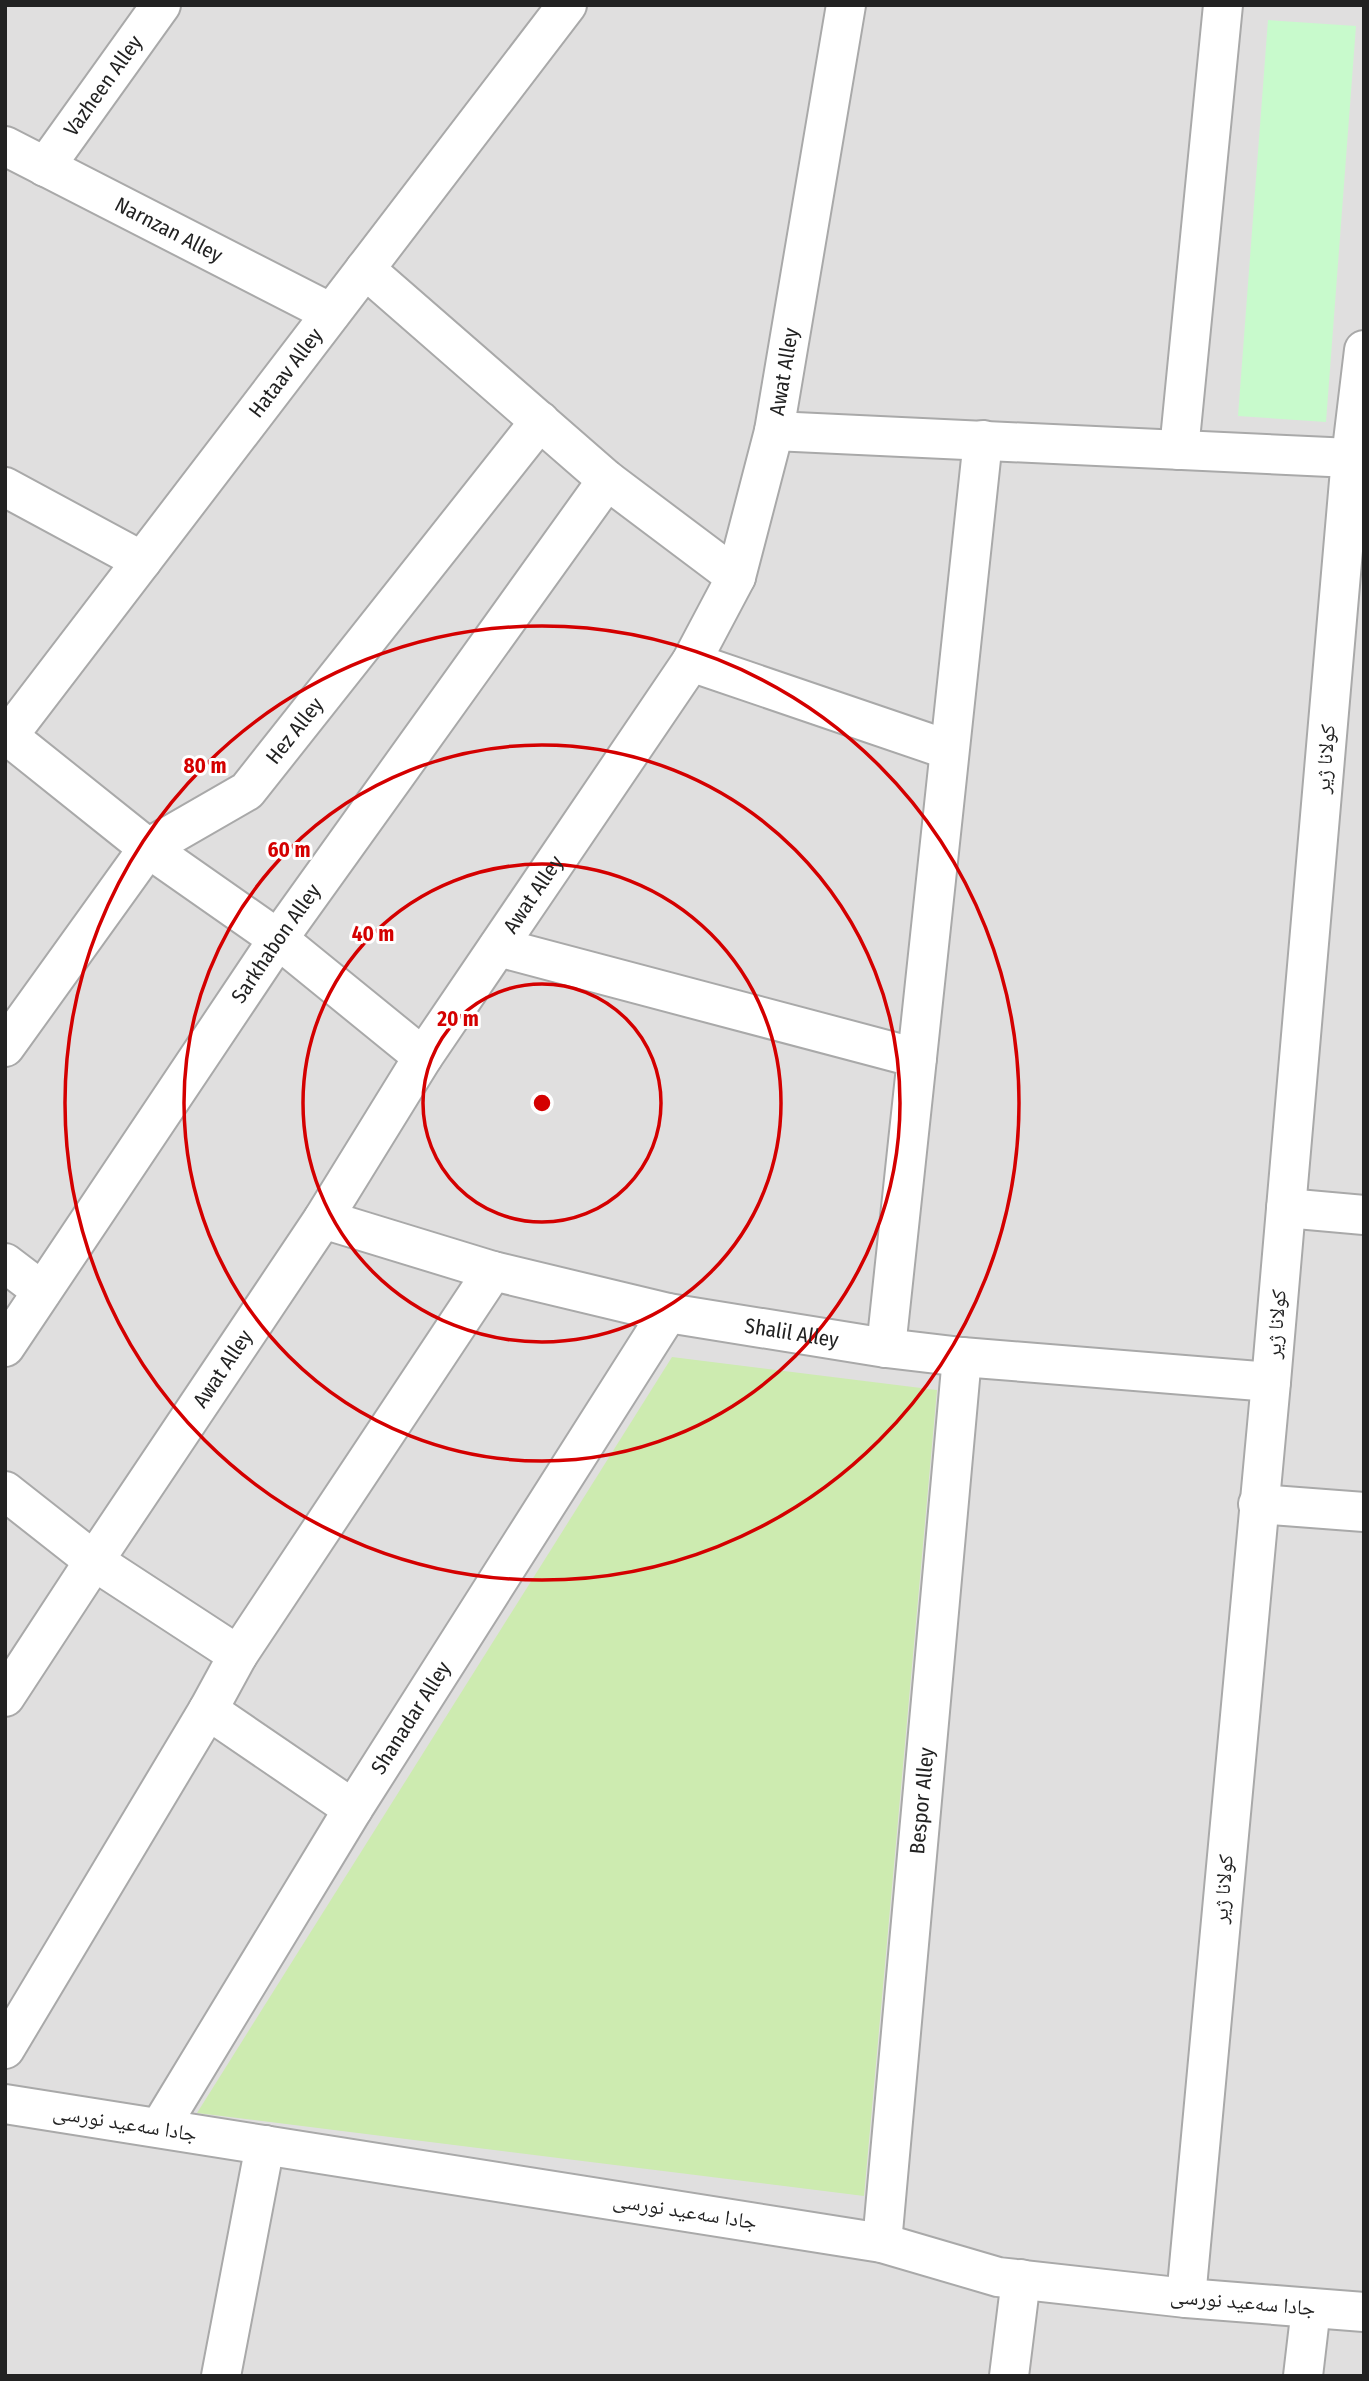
<svg xmlns="http://www.w3.org/2000/svg" width="1369" height="2381" viewBox="0 0 1369 2381" font-family="'Fira Sans Condensed','Noto Naskh Arabic',sans-serif">
	<style>
		.residential { fill: #e0dfdf }
		.grass { fill: #cdebb0 }
		.park { fill: #c8facc }
		.lines { fill: none; stroke-linecap: round; stroke-linejoin: round }
		.street-casing { stroke: #a9a9a9; stroke-width: 42 }
		.street { stroke: #fff; stroke-width: 38 }
		.ring { fill: none; stroke: #d40000; stroke-width: 3.5 }
		.labels { text-anchor: middle; dominant-baseline: central; stroke-width: 6; stroke-linejoin: round; paint-order: stroke }
		.street-label { font-size: 21px; fill: #222; stroke: #fff }
		.centre { fill: #d40000; stroke: #fff; stroke-width: 3.5 }
		.ring-label { font-size: 21px; text-anchor: middle; font-weight: bold; fill: #d40000; stroke: #fff; stroke-width: 6; stroke-linejoin: round; paint-order: stroke }
	</style>
	<rect width="100%" height="100%" fill="#f2efe9"/>
	<rect class="residential" x="5" y="5" width="1359" height="2371"/>
	<polygon class="grass" points="672,1357 937,1390 864,2196 197,2113"/>
	<polygon class="park" points="1268,20 1356,26 1326,422 1238,416"/>
	<g class="lines">
		<defs>
			<g id="street">
				<path id="s1" d="M5,146L331,313"/>
				<path id="s2" d="M45,167L161,5"/>
				<polyline points="365,269 607,480 736,577"/>
				<polyline points="774,431 1351,458"/>
				<polyline points="1179,450 1223,5"/>
				<polyline points="5,487 142,561"/>
				<polyline points="691,662 949,750"/>
				<polyline points="8,736 148,848 278,939 423,1057"/>
				<path id="s3" d="M5,740L567,5"/>
				<polyline points="498,947 917,1058"/>
				<path id="s4" d="M5,1047L148,848L247,791L540,421"/>
				<polyline points="1286,1208 1364,1215"/>
				<path id="s5" d="M323,1219L493,1271L668,1313L886,1348L962,1357L1271,1382"/>
				<polyline points="5,1263 42,1291"/>
				<path id="s6" d="M5,1347L278,939L607,480"/>
				<polyline points="886,1348 983,440"/>
				<polyline points="5,1491 94,1561 238,1655"/>
				<polyline points="1258,1504 1364,1512"/>
				<path id="s7" d="M5,1697L94,1561L323,1219L423,1057L691,662L736,577L774,431L846,5"/>
				<polyline points="208,1710 353,1809"/>
				<polyline points="5,2049 208,1710 238,1655 493,1271"/>
				<polyline points="5,2104 882,2243 998,2277 1186,2298 1364,2312"/>
				<path id="s8" d="M160,2127L353,1809L668,1313"/>
				<path id="s9" d="M882,2243L962,1357"/>
				<polyline points="1186,2298 1271,1382 1351,458 1364,350"/>
				<polyline points="221,2376 265,2145"/>
				<polyline points="1009,2376 1021,2279"/>
				<polyline points="1303,2376 1311,2308"/>
			</g>
		</defs>
		<use href="#street" class="street-casing"/>
		<use href="#street" class="street"/>
	</g>
	<g class="ring">
		<circle cx="542" cy="1103" r="119"/>
		<circle cx="542" cy="1103" r="239"/>
		<circle cx="542" cy="1103" r="358"/>
		<circle cx="542" cy="1103" r="477"/>
	</g>
	<g class="labels">
		<g class="street-label">
			<text stroke="none"><textPath href="#s2" startOffset="100">Vazheen Alley</textPath></text>
			<text stroke="none"><textPath href="#s1" startOffset="184">Narnzan Alley</textPath></text>
			<text stroke="none"><textPath href="#s7" startOffset="1549">Awat Alley</textPath></text>
			<text stroke="none"><textPath href="#s3" startOffset="462">Hataav Alley</textPath></text>
			<text stroke="none"><textPath href="#s4" startOffset="436">Hez Alley</textPath></text>
			<text transform="translate(1325 759) rotate(-85)">کولانا ژیر</text>
			<text stroke="none"><textPath href="#s7" startOffset="961">Awat Alley</textPath></text>
			<text stroke="none"><textPath href="#s6" startOffset="486">Sarkhabon Alley</textPath></text>
			<text transform="translate(1276 1324) rotate(-85)">کولانا ژیر</text>
			<text stroke="none"><textPath href="#s5" startOffset="483">Shalil Alley</textPath></text>
			<text stroke="none"><textPath href="#s7" startOffset="394">Awat Alley</textPath></text>
			<text stroke="none"><textPath href="#s8" startOffset="480">Shanadar Alley</textPath></text>
			<text stroke="none"><textPath href="#s9" startOffset="444">Bespor Alley</textPath></text>
			<text transform="translate(1223 1889) rotate(-85)">کولانا ژیر</text>
			<text transform="translate(125 2123) rotate(9)">جادا سەعید نورسی</text>
			<text transform="translate(685 2211) rotate(9)">جادا سەعید نورسی</text>
			<text transform="translate(1243 2302) rotate(5)">جادا سەعید نورسی</text>
		</g>
	</g>
	<circle cx="542" cy="1103" r="10" class="centre"/>
	<g class="ring-label">
		<text x="205" y="773">80 m</text>
		<text x="289" y="857">60 m</text>
		<text x="373" y="941">40 m</text>
		<text x="458" y="1026">20 m</text>
	</g>
	<rect width="1369" height="2381" fill="none" stroke="#222222" stroke-width="14"/>
</svg>
